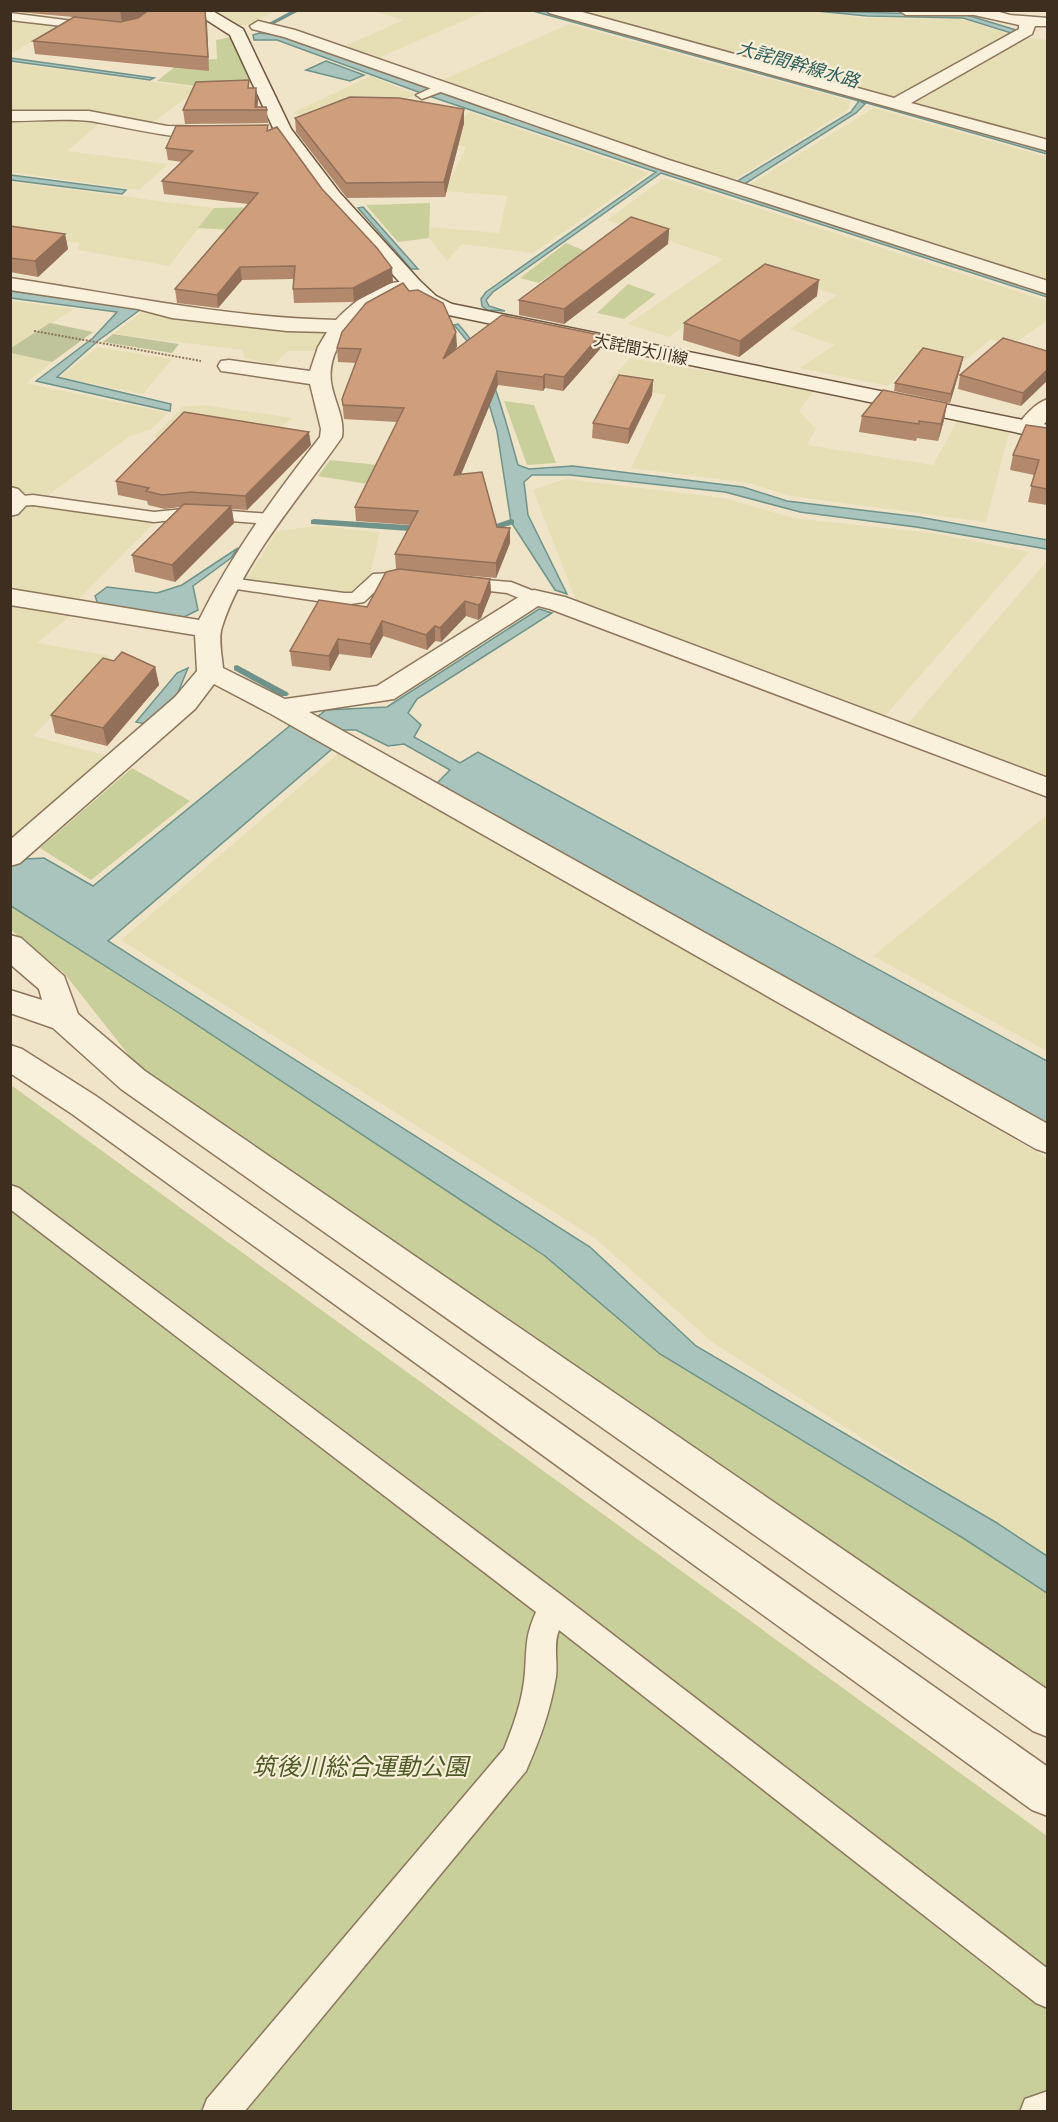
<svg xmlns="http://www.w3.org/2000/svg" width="1058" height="2122" viewBox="0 0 1058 2122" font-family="Lora,'Noto Sans JP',serif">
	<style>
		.farmland { fill: #e6deb5 }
		.green { fill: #c9cf9b }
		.cemetery { fill: #bfc49a }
		.water { fill: #a9c4bc; stroke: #6f938a; stroke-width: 1.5 }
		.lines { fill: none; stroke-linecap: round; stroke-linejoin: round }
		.stream { fill: #6f938a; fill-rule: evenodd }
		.lane-casing { stroke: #8d765c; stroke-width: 3 }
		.street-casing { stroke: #8d765c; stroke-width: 3 }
		.secondary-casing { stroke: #6f573f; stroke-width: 3 }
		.path { stroke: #8d765c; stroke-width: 2; stroke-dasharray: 2 1.5; stroke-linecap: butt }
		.lane { fill: #faf1dc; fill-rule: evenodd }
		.street { fill: #faf1dc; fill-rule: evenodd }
		.secondary { fill: #faf1dc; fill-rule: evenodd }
		.wall { fill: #b2896c }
		.shaded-wall { fill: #916f58 }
		.building { fill: #cf9f7d; stroke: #916f58; stroke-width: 1.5 }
		.labels { text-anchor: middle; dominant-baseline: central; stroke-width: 4.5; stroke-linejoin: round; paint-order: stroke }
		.far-street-label { font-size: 16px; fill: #3d2e20; stroke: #f7eed8 }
		.far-water-label { font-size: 18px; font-style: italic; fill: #2f5d5a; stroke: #f7eed8 }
		.near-park-label { font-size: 24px; font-style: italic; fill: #4d5a26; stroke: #f7eed8 }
	</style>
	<rect width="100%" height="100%" fill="#f0e4c8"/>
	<g class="farmland">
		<polygon points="208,11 276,11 247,25 236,26"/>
		<polygon points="373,11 486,11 376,59 340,48 404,20"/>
		<polygon points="569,11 809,11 863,18 962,19 1010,34 899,96 883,96"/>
		<polygon points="11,19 59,25 11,54"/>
		<polygon points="569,24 850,101 848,110 732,181 438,82"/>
		<polygon points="1025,37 1047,40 1047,143 917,106 915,101"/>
		<polygon points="11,63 200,88 149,125 92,113 63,111 32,115 11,113"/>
		<polygon points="371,76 416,95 386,107 309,124 294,112"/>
		<polygon points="874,108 1047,157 1047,282 747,186"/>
		<polygon points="469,112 649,173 533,253 462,244 447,261 429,238 430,227 499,233 507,196 445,191 466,147 441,143"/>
		<polygon points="71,116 102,121 67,151 168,164 139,190 11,172 11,119 36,121"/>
		<polygon points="664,178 1047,301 1047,321 1011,345 991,339 966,360 921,351 888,386 799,368 835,345 790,329 837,295 761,272 669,337 628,324 723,259 607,220"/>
		<polygon points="11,182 214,208 169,266 78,250 79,243 11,233"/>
		<polygon points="11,301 74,309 11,348"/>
		<polygon points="144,311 280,329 327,331 320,351 287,351 275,364 244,358 243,350 113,334"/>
		<polygon points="97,347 172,359 143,394 60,377"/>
		<polygon points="10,353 52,362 26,383 168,413 150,430 130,436 48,495 25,493 11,487"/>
		<polygon points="630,358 814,390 799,411 816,429 807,445 933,465 958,419 1010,429 986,522 791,496 748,483 631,468 666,395 608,383"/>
		<polygon points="203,405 293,418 245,453 153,437 182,407"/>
		<polygon points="565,479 724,498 793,518 932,533 1029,552 882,719 577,603 533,490"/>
		<polygon points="29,505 155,522 75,603 11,591 11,519"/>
		<polygon points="317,526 380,532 369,579 347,593 246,580 277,531"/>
		<polygon points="1047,561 1047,778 906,726"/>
		<polygon points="10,604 71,615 37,643 110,656 33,736 111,757 13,838 10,836"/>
		<polygon points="339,753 1047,1158 1047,1556 712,1342 595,1238 121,940"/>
		<polygon points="1047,815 1047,1051 873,956"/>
	</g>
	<g class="green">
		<polygon points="232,37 250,83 203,87 157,81 181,62 217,59 216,40"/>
		<polygon points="430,203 429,238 398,242 366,205"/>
		<polygon points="319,206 283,233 198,228 214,208"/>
		<polygon points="566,243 585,251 539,283 520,278"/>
		<polygon points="628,284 656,294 624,319 597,313"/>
		<polygon points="504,401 534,405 556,463 527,465"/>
		<polygon points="330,460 378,465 367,484 318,476"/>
		<polygon points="132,768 190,801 91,880 40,848"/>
		<polygon points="10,906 179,1013 545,1256 660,1354 963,1538 1047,1593 1047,1690 139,1068 64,973 11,930"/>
		<polygon points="11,1085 1047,1836 1047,2111 11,2111"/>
	</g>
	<g class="cemetery">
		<polygon points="50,323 93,332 52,362 11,353 11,348"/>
		<polygon points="113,334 179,344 172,353 103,342"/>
	</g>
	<g class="water">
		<polygon points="533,11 546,11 1047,151 1047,154 860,101 865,104 856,113 743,185 736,182 851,112 859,101"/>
		<polygon points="816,11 967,15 1016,30 1011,33 963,18 867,16"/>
		<polygon points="259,33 282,35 652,166 1047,293 1047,297 661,173 493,292 486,300 489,306 505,311 487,310 482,306 481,299 486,292 656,172 432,97 277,40 254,40 253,35"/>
		<polygon points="11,58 154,78 150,80 11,61"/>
		<polygon points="326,61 364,75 350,81 306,70"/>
		<polygon points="11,175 126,190 122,194 11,180"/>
		<polygon points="363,207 418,269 411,269 358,208"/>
		<polygon points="11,291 141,309 99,340 57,377 171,404 170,411 36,381 93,338 117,312 11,298"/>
		<path d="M458,324C493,361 504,417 518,465L529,469L573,466L743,487L787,501L919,517L1047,540V549L916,527L800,512L725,492L570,475H532L524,482L528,515L567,594L555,590L511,522L497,431L472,347L454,325Z"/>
		<polygon points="238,548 231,558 193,586 198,610 184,617 98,604 95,596 107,587 157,593 182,585"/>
		<polygon points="539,609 552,613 417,699 408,713 421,725 414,737 460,763 478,752 1047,1061 1047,1126 437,783 450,770 404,744 388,746 356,730 343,730 321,742 332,749 108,941 590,1247 696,1346 997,1523 1047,1556 1047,1593 963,1538 660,1354 545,1256 179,1013 11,906 10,852 25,859 44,858 93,886 291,725 300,730 326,710 387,707"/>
		<polygon points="188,668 177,695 146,724 136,722 177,673"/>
	</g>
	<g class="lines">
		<g class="stream">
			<polygon points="293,10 301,10 272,25 267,24"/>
			<polygon points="314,519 423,526 427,529 423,532 311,524 311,520"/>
			<polygon points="511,519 514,520 514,524 483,533 479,530"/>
			<polygon points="237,665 287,692 289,694 287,696 281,696 234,670 234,666"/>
		</g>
		<defs>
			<g id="lane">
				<polygon points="10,13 97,24 103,27 97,30 10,20"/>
				<polygon points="442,83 446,84 446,90 422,99 416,95"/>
				<polygon points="33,495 154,512 193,508 270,514 279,519 270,524 193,518 154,522 33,505 18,506 10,503 12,497"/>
				<polygon points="413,572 419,573 422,577 419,581 384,583 364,602 344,605 230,588 221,583 230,578 344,593 352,593 373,574"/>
				<polygon points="460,578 511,582 541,594 543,598 534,604 507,593 454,587 451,583 454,579"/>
				<path d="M10,1185L19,1188L564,1597L1048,1969V2008L1036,2003L559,1630C553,1644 558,1662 556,1677C550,1712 540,1739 526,1771L244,2112H202L207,2099L504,1749C514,1724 523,1699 525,1672C527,1645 525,1637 536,1612L10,1209Z"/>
				<polygon points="1048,2091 1048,2112 1020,2112 1025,2099"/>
			</g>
			<g id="street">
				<polygon points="547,10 575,10 894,98 1019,29 1019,25 974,15 906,15 898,10 992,10 1010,15 1048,18 1048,26 1035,26 1032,34 911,103 1048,140 1048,151 549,13"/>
				<polygon points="258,21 295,30 669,160 1048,281 1048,294 657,168 284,37 252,29 250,26"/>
				<path d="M10,111H89L167,126L218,127L227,132C214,150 113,124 90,121C64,118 36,121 10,121Z"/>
				<path d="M10,278C119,294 226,318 336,320C353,302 386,276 412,283L415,287L412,291C374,303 326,337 331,382C334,402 345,417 342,437C303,494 243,560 222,627C218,638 222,656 223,668L285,699L377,686L525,593L534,590L565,597L1048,778V797L550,609L538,606L394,699L309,712L1048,1124V1153L1036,1149L271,714L214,684L195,709L20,863L10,866V840L175,697L197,671L195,635L10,605V589L199,620C232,553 275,495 320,437L321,429L310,384L229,372L221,371L218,366L221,361L229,360L310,371L318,347L327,332L287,331L172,318L138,309L10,290Z"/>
				<path d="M1048,399V420L1035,433H1019L1016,428C1023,417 1035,403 1048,399Z"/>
				<polygon points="10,487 18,489 30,501 18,514 10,516"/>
				<polygon points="10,935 21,938 64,976 78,1014 145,1071 1048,1690 1048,1737 1033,1731 121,1089 53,1028 10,1013 10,990 42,1000 39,989 10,964"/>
				<polygon points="10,1045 22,1049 96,1096 1048,1767 1048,1816 1032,1810 72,1114 10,1073"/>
			</g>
			<polygon id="secondary" points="191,10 211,10 243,29 291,129 339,192 420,281 436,296 452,304 1048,425 1048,439 439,313 422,304 406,289 325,200 274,130 230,35"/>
		</defs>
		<use href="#lane" class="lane-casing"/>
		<use href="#street" class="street-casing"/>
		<use href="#secondary" class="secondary-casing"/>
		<polyline class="path" points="34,331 201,361"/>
		<use href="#lane" class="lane"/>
		<use href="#street" class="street"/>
		<use href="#secondary" class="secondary"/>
	</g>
	<g class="wall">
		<polygon points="17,10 205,10 209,71 35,54 33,41 73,17 18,12"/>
		<polygon points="250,88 258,101 257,107 267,110 268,123 185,124 183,110"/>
		<polygon points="464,109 464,123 445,197 347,198 296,132 295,118"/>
		<polygon points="268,125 268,131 322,189 393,282 354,302 294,303 293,289 294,279 242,280 218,308 177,303 175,289 248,204 164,194 162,181 182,162 168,160 166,148"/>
		<polygon points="10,226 65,234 68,249 38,277 10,272"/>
		<polygon points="669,229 668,244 564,324 519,315 519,300"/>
		<polygon points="409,291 457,346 455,350 600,349 563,391 545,388 543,391 498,385 461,474 497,527 510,543 496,578 437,573 490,579 491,593 481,618 478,620 466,616 441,642 435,641 427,650 383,636 371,658 339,654 330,671 292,666 290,651 367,607 396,569 395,554 411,525 356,521 355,507 397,422 344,419 342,399 356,363 338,362 337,348"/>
		<polygon points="817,296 739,357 683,340 684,323"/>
		<polygon points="1047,351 1021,406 958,389 960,375"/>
		<polygon points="963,357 961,366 950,403 894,391 895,383"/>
		<polygon points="653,380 652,395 628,444 592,438 593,423"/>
		<polygon points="947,403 944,420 938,441 917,438 916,441 859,432 862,416"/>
		<polygon points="1047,428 1047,505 1028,502 1034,475 1010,470 1013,455"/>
		<polygon points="311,445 247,510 232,509 234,523 175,582 135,572 132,555 180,507 165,509 148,505 147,501 118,495 116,481"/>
		<polygon points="114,661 155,667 159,685 107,746 55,733 51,715"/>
	</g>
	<g class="shaded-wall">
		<polygon points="120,10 149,10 131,22 122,23"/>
		<polygon points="205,10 207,23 209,71 208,57"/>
		<polygon points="256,88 258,101 257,110 256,110"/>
		<polygon points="464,109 464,123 445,197 444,182"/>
		<polygon points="669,229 668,244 564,324 564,309"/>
		<polygon points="65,234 68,249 38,277 35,261"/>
		<polygon points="240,267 242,280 218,308 217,295"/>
		<polygon points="392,268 393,282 354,302 353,288"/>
		<polygon points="819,280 817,296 739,357 740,341"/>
		<polygon points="456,332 457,346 443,373 443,359"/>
		<polygon points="600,335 600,349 563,391 564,377"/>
		<polygon points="963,357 961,366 950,403 951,394"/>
		<polygon points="1047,370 1047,381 1021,406 1023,393"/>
		<polygon points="497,371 498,385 455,489 454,475"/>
		<polygon points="545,374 545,388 543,391 543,377"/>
		<polygon points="653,380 652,395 628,444 629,429"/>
		<polygon points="947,403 944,420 938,441 941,424"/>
		<polygon points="309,432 311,445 247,510 245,496"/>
		<polygon points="231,506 234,523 175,582 172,565"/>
		<polygon points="510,528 510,543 496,578 496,563"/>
		<polygon points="490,579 491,593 481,618 478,620 478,605"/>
		<polygon points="465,601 466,616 441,642 440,628"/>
		<polygon points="382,621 383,636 371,658 370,644"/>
		<polygon points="435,626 435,641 427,650 426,635"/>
		<polygon points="338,639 339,654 330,671 329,656"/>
		<polygon points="155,667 159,685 107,746 103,728"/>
	</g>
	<g class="building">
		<polygon points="149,10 205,10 208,57 33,41 74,17 120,22 138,18"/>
		<polygon points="249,80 248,88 256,88 255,107 266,107 267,110 183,110 196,82"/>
		<polygon points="350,97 399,98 464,109 444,182 346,183 295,118"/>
		<polygon points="268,125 267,131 277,127 322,189 377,248 392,268 353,288 293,289 295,266 240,267 217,295 175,289 258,193 162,181 193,151 166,148 176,126"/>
		<polygon points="631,217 669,229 564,309 519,300"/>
		<polygon points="10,226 65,234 35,261 10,258"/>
		<polygon points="765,264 819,280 740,341 684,323"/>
		<polygon points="403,283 409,291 418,290 443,303 456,332 443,359 502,315 600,335 564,377 545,374 543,377 497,371 454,475 482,472 497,527 510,528 496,563 395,554 418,511 355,507 404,408 343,405 342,399 361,349 337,348 342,332 366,303"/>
		<polygon points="1003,338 1047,351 1047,370 1023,393 960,375"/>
		<polygon points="923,348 963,357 951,394 895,383"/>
		<polygon points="619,375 653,380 629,429 593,423"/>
		<polygon points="883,390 947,403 941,424 919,421 919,424 862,416"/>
		<polygon points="184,412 309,432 245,496 191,492 162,495 146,491 149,488 116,481"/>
		<polygon points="1026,425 1047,428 1047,489 1031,486 1039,460 1013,455"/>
		<polygon points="184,504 231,506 172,565 132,555"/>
		<polygon points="399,569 490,579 481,603 478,605 465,601 440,628 435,626 426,635 382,621 370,644 338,639 329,656 290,651 319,600 367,607 386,572"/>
		<polygon points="122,652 155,667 103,728 51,715 103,658 114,661"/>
	</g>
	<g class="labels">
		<g class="far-street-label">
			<text transform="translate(641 349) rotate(12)">大詫間大川線</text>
		</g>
		<g class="far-water-label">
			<text transform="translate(798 64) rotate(16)">大詫間幹線水路</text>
		</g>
		<g class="near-park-label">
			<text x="360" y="1766">筑後川総合運動公園</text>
		</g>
	</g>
	<rect width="1058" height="2122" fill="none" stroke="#3d2e20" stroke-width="24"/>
</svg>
